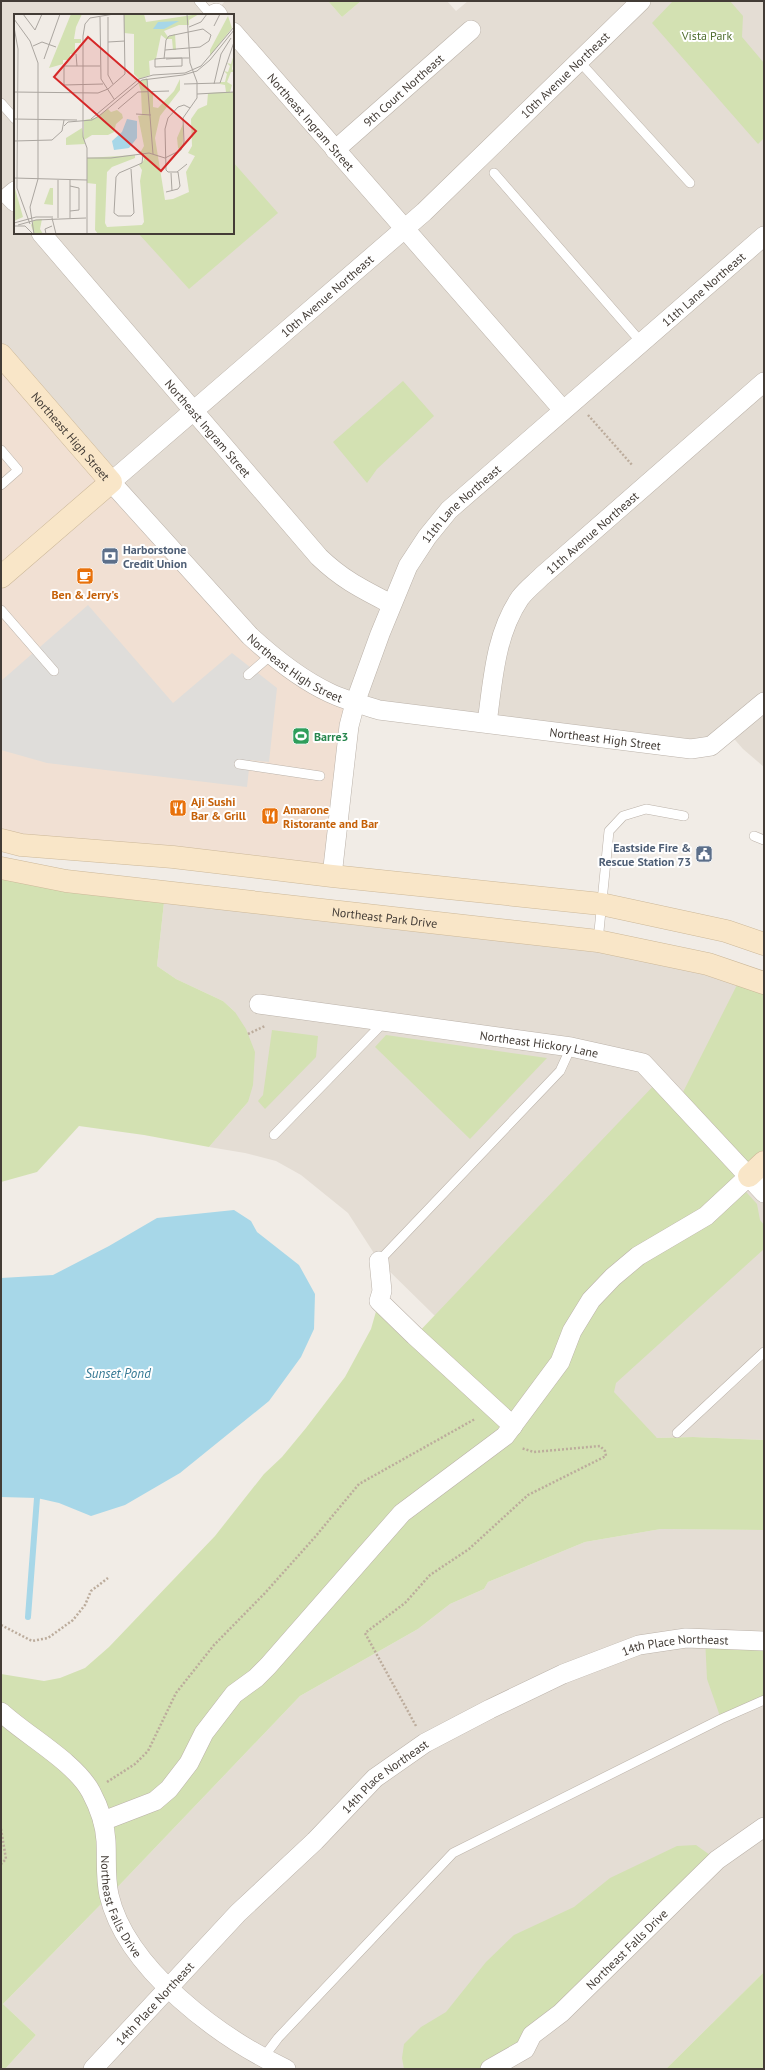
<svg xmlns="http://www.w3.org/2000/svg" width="765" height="2070" viewBox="0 0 765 2070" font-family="'PT Sans',sans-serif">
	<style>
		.residential { fill: #e4ddd4 }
		.commercial { fill: #f1e0d3 }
		.green { fill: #d3e1b2 }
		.parking { fill: #dfddda }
		.water { fill: #a7d7e8 }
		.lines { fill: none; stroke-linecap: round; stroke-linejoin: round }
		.stream { stroke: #a7d7e8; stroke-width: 6 }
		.lane-casing { stroke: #bbb2a9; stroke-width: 10 }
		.street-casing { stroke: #bbb2a9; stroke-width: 20 }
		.secondary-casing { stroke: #ccb899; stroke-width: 23 }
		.path { stroke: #bcac9c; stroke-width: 2.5; stroke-dasharray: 2 2; stroke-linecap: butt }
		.lane { stroke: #fff; stroke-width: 9 }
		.street { stroke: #fff; stroke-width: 19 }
		.secondary { stroke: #f9e6c8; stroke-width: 22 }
		.labels { text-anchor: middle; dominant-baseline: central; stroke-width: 4; stroke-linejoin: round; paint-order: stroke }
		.park-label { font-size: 12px; fill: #506e2f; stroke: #fff }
		.street-label { font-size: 12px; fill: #433c36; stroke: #fff }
		.service-label { font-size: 12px; font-weight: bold; fill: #4e5e75; stroke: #fff; text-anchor: start }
		.food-label { font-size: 12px; font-weight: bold; fill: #c56008; stroke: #fff; text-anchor: start }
		.leisure-label { font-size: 12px; font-weight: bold; fill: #27864d; stroke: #fff; text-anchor: start }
		.water-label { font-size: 13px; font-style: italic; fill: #367994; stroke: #fff }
		.inset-road { fill: none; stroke: #aba6a0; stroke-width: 1 }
		.view { fill: #d62828; fill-opacity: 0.15; stroke: #d62828; stroke-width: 2 }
		.inset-edge { fill: none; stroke: #433c36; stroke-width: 2 }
	</style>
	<rect width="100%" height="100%" fill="#f1ece6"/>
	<g class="residential">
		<polygon points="1,1 199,1 211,15 15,15 15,233 233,233 233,15 213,15 225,1 328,1 342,17 361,1 447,1 456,11 468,1 764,1 764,767 743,749 729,733 711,746 379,710 301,677 1,355"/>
		<polygon points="165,893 567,937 764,983 764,1440 693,1437 657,1438 434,1315 379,1261 348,1213 301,1175 276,1161 245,1153 209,1147 248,1102 235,1012 223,1001 176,979 157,966"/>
		<polygon points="661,1529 764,1530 764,1972 666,2069 5,2069 36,2035 3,2004 109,1896 300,1696 418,1629 450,1604 484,1589 488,1582 585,1542"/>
	</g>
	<polygon class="commercial" points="1,355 250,636 355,703 332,876 1,840"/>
	<g class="green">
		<polygon points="328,1 361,1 342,17"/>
		<polygon points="673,1 730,1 743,16 742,37 764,63 764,138 758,144 652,23"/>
		<polygon points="233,162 278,213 189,289 138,233 233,233"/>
		<polygon points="403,381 434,416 377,469 367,483 333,442"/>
		<polygon points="1,868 165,893 157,966 176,979 223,1001 235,1012 246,1029 255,1052 253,1085 248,1102 209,1147 144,1135 79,1126 37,1172 1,1182"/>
		<polygon points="742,975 764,983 764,1162 739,1184 757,1204 760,1220 764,1225 764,1249 616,1383 614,1392 657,1438 693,1437 764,1440 764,1530 661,1529 585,1542 488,1582 484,1589 450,1604 418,1629 300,1696 109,1896 3,2004 36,2035 5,2069 1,2069 1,1674 44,1681 60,1678 85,1668 109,1647 215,1536 264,1474 282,1457 306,1428 345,1377 371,1329 379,1301 415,1336 659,1080 679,1100"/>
		<polygon points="272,1030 318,1036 316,1057 265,1109 258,1101 263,1095"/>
		<polygon points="386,1035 547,1058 470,1139 375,1047"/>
		<polygon points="705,1638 764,1641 764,1700 721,1719 707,1679"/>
		<polygon points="696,1845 717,1860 490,2069 404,2069 402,2058 404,2044 421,2027 446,2012 486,1962 514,1935 574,1907 610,1878 677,1846"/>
		<polygon points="764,1972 764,2069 666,2069"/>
	</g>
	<polygon class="parking" points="88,605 173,703 232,653 277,688 269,762 250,760 247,787 47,763 1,750 1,681"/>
	<polygon class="water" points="234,1210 251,1221 257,1232 299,1265 315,1294 314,1329 301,1357 269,1401 180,1473 125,1505 91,1516 59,1503 37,1498 1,1497 1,1278 53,1275 109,1246 157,1218"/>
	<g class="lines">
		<polyline class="stream" points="28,1617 37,1498"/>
		<defs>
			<g id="lane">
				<polyline points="199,1 211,15"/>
				<polyline points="579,61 690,183"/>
				<polyline points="1,103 15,119"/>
				<polyline points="494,173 641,342"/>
				<polyline points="1,450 18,470 1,485"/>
				<polyline points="1,610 54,671"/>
				<polyline points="248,675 271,655"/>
				<polyline points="239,764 320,776"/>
				<polyline points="754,836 764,840"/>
				<polyline points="598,941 609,831 623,816 646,809 684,816"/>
				<polyline points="274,1135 385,1021"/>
				<polyline points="379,1261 560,1071 571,1047"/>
				<polyline points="677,1433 764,1352"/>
				<polyline points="263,2058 278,2038 453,1853 721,1719 764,1700"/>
			</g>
			<g id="street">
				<path id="s1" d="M641,1L424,212L111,482L250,636C274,658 300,679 330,693C345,700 363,705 379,710L691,749L711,746L764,702"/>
				<polyline points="213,15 216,13 218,15"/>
				<path id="s2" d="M233,32L563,410"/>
				<path id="s3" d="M335,150L471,30"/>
				<polyline points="15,191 9,196 15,202"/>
				<path id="s4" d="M41,233L319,557C343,580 362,589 391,604"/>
				<path id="s5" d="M487,723C493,680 495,635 520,598C526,590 535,583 542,576L764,382"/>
				<path id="s6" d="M332,876L349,726L355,703L380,634L408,566L427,537L449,510L764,236"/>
				<path id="s7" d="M259,1004L571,1047L643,1063L764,1193"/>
				<polyline points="379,1261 382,1291 379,1301 415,1336 513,1426"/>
				<path id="s8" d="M1,1712C27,1736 75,1762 91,1792C99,1807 105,1824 106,1841C107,1860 105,1876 109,1895C126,1969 220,2038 286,2069"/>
				<polyline points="103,1821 155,1801 169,1789 189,1763 204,1733 234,1694 256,1678 268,1666 402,1513 505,1436 560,1362 572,1331 591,1300 613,1277 638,1256 706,1216 749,1176"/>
				<path id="s9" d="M93,2069L238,1913L315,1841L375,1778L425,1743L490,1709L563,1674L639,1645L686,1638L764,1641"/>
				<path id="s10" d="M490,2069L525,2049L532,2035L561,2013L717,1860L764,1827"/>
			</g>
			<g id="secondary">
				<path id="s11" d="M1,355L111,482L1,577"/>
				<polyline points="1,840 21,845 173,857 332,876 601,904 726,931 764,944"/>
				<path id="s12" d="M1,868L66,881L598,941L708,964L764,983"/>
				<polyline points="749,1176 764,1162"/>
			</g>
		</defs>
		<use href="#lane" class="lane-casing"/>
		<use href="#street" class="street-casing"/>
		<use href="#secondary" class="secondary-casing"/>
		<g class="path">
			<polyline points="588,415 633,466"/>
			<polyline points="248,1034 265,1026"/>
			<polyline points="1,1625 32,1641 48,1638 73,1620 85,1605 91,1591 108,1578"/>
			<polyline points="416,1726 365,1633 405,1603 430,1575 469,1549 528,1495 606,1456 605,1451 600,1446 534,1452 521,1448"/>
			<polyline points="107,1782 135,1764 148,1751 176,1693 214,1645 265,1593 315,1537 359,1484 475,1419"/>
			<polyline points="1,1829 6,1859 1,1864"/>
		</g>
		<use href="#lane" class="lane"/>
		<use href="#street" class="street"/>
		<use href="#secondary" class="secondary"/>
	</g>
	<defs>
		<symbol id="bank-square" viewBox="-11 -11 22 22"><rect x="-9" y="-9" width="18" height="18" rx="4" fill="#5c6f8a" stroke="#fff"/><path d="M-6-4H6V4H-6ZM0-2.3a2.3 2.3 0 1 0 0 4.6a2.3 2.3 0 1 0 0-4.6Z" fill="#fff"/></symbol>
		<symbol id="cafe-square" viewBox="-11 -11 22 22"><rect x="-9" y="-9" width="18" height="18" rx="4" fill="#e8710a" stroke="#fff"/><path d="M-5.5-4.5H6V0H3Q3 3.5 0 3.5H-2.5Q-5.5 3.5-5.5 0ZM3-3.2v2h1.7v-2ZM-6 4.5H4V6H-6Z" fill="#fff"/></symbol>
		<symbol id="stadium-square" viewBox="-11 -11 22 22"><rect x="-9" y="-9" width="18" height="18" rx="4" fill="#2e9e5b" stroke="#fff"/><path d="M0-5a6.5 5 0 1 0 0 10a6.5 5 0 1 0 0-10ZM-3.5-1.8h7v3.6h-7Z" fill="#fff"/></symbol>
		<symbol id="restaurant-square" viewBox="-11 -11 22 22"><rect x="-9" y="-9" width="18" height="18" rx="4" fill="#e8710a" stroke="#fff"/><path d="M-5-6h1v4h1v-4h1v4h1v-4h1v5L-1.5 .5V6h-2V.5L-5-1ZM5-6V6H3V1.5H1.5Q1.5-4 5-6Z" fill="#fff"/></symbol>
		<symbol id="civic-square" viewBox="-11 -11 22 22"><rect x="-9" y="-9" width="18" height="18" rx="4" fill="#5c6f8a" stroke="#fff"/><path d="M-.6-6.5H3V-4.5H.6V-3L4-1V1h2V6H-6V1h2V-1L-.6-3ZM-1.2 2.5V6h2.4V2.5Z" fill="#fff"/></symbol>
	</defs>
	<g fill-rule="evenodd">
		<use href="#bank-square" x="100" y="546" width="20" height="20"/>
		<use href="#cafe-square" x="75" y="566" width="20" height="20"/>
		<use href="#stadium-square" x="291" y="726" width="20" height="20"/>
		<use href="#restaurant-square" x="168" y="798" width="20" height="20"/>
		<use href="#restaurant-square" x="260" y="806" width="20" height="20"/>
		<use href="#civic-square" x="694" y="844" width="20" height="20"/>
	</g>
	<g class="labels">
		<g class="park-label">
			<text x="707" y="35">Vista Park</text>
		</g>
		<g class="street-label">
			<text transform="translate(565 75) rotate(-44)">10th Avenue Northeast</text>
			<text stroke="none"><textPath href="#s3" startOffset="91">9th Court Northeast</textPath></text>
			<text stroke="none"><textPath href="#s2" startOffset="119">Northeast Ingram Street</textPath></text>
			<text stroke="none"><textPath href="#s6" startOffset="728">11th Lane Northeast</textPath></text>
			<text transform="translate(327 296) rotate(-41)">10th Avenue Northeast</text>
			<text stroke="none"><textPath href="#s4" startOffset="257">Northeast Ingram Street</textPath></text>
			<text stroke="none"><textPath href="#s11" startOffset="107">Northeast High Street</textPath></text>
			<text stroke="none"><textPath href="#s6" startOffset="404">11th Lane Northeast</textPath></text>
			<text stroke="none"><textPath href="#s5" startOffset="228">11th Avenue Northeast</textPath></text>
			<text stroke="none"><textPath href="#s1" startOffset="979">Northeast High Street</textPath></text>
			<text stroke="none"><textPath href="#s1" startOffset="1302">Northeast High Street</textPath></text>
			<text stroke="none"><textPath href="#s12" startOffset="387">Northeast Park Drive</textPath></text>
			<text stroke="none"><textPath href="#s7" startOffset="283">Northeast Hickory Lane</textPath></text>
			<text stroke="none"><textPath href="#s9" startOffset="738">14th Place Northeast</textPath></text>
			<text stroke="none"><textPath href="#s9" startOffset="414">14th Place Northeast</textPath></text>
			<text stroke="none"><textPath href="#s8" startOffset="241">Northeast Falls Drive</textPath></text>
			<text stroke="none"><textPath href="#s10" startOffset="184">Northeast Falls Drive</textPath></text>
			<text stroke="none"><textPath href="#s9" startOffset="90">14th Place Northeast</textPath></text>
		</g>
		<g class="service-label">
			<text x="123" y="549">Harborstone<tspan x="123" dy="14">Credit Union</tspan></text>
			<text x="691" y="847" text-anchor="end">Eastside Fire &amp;<tspan x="691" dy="14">Rescue Station 73</tspan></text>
		</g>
		<g class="food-label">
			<text x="85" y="594" text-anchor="middle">Ben &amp; Jerry's</text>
			<text x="191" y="801">Aji Sushi<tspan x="191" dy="14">Bar &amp; Grill</tspan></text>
			<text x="283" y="809">Amarone<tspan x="283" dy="14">Ristorante and Bar</tspan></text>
		</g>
		<g class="leisure-label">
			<text x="314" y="736">Barre3</text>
		</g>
		<g class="water-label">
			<text x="118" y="1373">Sunset Pond</text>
		</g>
	</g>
	<g transform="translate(14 14)">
		<rect width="220" height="220" fill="#f1ece6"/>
		<path d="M57,0H68L62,13L60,25H67V29H61V40H56V46H49V50L35,54ZM110,0H130L132,8L185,0L175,6V11H165L150,17L154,23L161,20L162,36H159L158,25H152L147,21L142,45L135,47L136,61L125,65L120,60V20L110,19ZM214,2L218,14L196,42V36ZM220,40L218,55L220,58H217L213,68L218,71L216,78H220V220H84L81,216L82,170L73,169V144L121,141V144L98,153L93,158L91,209L93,213L128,211L130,208L126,167L128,156L125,151L130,146L129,140L126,139L130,132L124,102L128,101L127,77L124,68L133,64L135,78L139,79V93L144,94L160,77L166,65V76L146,102L141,124L151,186L159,185L175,178L172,158L181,142L174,139L178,132L177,105L184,95L193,91L194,79L212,78L211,71L206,70V68H211L213,60L210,57L214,58L216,52L213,49L217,50ZM94,95L97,98L103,96L108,100L109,104L102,110L100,118L94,121H78L70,126V106L81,104ZM169,110V127L167,136L164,134L163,124ZM68,114L71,130L52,131V124ZM0,171L9,203L0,207ZM36,174H39V191L30,190ZM28,205L26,215L29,220H20L17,211L20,206Z" fill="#d3e1b2"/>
		<path d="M165,7L150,15H139L144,8ZM113,105L123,107V124L115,134L100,136L98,127L108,118Z" fill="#a7d7e8"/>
		<path class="inset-road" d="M9,0L21,16L28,0M86,3L87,65L100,85M94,3V61L99,70M0,5L16,27L24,49V165L16,193L20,220M200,12L206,0M0,13L4,35L3,174L16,210M175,13L187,8L193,0M94,28L111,27M19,32L28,28L42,33M62,40L63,52M30,45L46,0M150,45L152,26L155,22L189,15L197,21L195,27L186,33L151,36M152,45L168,44V52L141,53V45L152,44H175M86,52H50V71L89,70M133,65L139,140M170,70L206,69L220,28M200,70L207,40L217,24M0,78L84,79L94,75L111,60L110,0M183,80L220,78M104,95L124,78L155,77M122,100L137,101M0,105L63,106M77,105L125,65L139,61L171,59L187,52L220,13M50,112L54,108L78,106L85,102L128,66L169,61L183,57L196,46L220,16M0,127L38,126L48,117L50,106M73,144H97L135,139L151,144L167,136L170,128L169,104L183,84V68L176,49L173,0M117,155L120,199L117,202H104L100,199L102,163L105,159L128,149L129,140M163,158L173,150M157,159L158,177M0,164L73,166M152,178L164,175L166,172L164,158H154L152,156L151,115L154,104L164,93L170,91L176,94M56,197L65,196V174L56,172M38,204L42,220M44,204V166M56,204V166M0,209L22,203H39M4,211L22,206L72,204M1,212H11L19,220M32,220L31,215L38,212M73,220V134L69,123V22L71,10L76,4L100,0"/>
		<path class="view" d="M74,23L182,117L147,157L40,63Z"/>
		<rect width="220" height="220" class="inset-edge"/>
	</g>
	<rect width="765" height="2070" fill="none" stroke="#433c36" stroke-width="4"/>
</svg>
